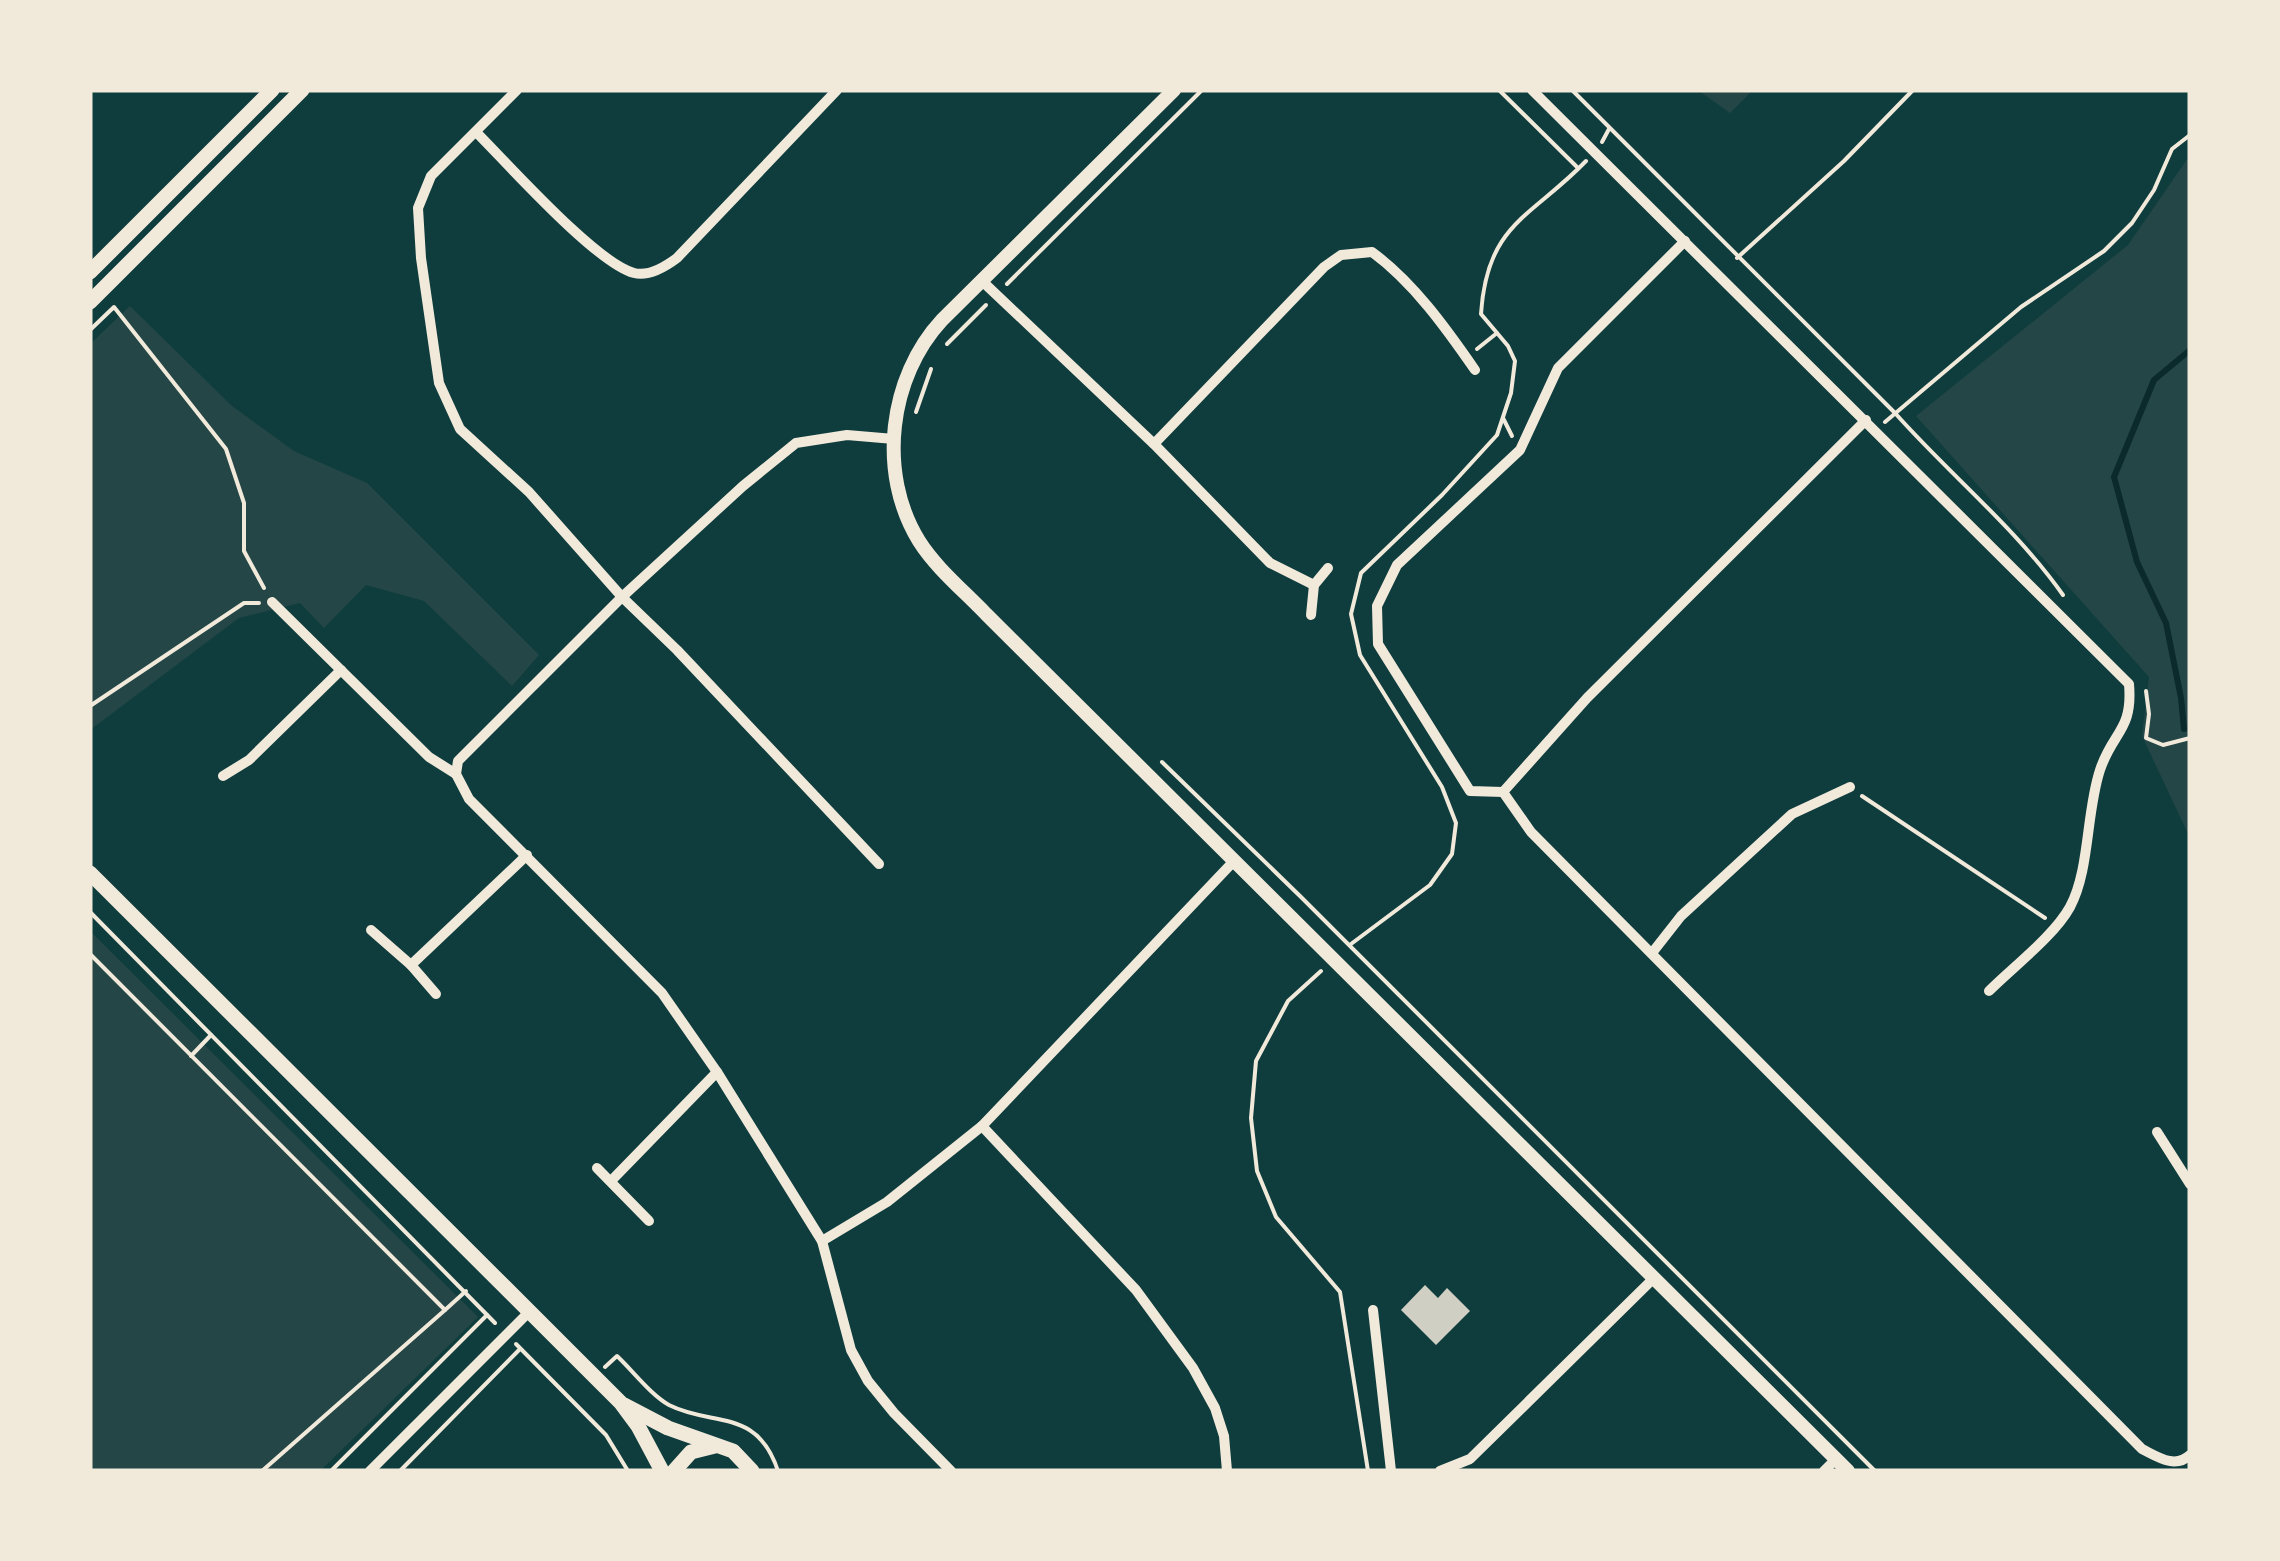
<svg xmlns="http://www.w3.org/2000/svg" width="2280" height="1561" viewBox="0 0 2280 1561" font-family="Lato,sans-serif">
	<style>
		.green { fill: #244646 }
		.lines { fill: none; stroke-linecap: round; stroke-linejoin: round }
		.stream { stroke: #0a2a2b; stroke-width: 6 }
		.building { fill: #cfcfc3 }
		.path { stroke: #f1e9da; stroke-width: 4 }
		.minor { stroke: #f1e9da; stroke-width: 10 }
		.tertiary { stroke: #f1e9da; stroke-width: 14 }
		.secondary { stroke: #f1e9da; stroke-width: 15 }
	</style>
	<rect width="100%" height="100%" fill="#0f3d3e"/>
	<g class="green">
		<polygon points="1698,90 1753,90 1730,113"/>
		<polygon points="2190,155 2190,838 2142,736 2149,677 1916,416 2128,245"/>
		<polygon points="130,306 232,406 294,451 367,483 539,655 512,686 424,601 366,585 324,628 300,603 239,618 90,730 90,344"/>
		<polygon points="90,931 478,1317 320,1471 90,1471"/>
	</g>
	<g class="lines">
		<polyline class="stream" points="2184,729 2181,698 2166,623 2137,562 2114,477 2154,380 2190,350"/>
	</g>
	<polygon class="building" points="1425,1285 1438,1298 1447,1288 1470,1311 1436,1345 1401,1310"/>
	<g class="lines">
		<g class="path">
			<polyline points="1499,90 1577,167"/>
			<path d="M1572,90L1895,413C1950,475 2015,527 2063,595"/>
			<polyline points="1602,142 1609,129"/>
			<polyline points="1737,258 1844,161 1913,90"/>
			<polyline points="1007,284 1202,90"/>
			<polyline points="90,330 114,307 226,449 244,503 244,551 264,588"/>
			<polyline points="947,344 986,305"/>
			<polyline points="1477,349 1497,333"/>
			<polyline points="916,412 931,369"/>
			<polyline points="1503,418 1512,436"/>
			<polyline points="1885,422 2021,307 2104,251 2132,223 2154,190 2172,149 2190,135"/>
			<polyline points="2146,691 2149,714 2146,738 2163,745 2190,738"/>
			<polyline points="90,706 244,603 259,603"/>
			<polyline points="1162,762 1301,897 1875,1471"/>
			<polyline points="1862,796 2045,918"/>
			<polyline points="90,912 495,1323"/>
			<path d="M1351,944L1430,885L1452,854L1456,823L1442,787L1360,655L1351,614L1361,573L1442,495L1497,435L1511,393L1515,361L1508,346L1481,314C1487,223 1531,218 1586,161"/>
			<polyline points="90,954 445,1310 262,1471"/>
			<polyline points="1321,971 1288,1001 1256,1061 1251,1118 1257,1171 1276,1217 1340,1292 1368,1471"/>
			<polyline points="191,1056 211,1035"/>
			<polyline points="445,1310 466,1291"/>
			<polyline points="516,1344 606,1435 628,1471"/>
			<path d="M605,1367L617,1356C634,1372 650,1394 669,1405C712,1427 757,1407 778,1471"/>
			<polyline points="331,1471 487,1315"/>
			<polyline points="400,1471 519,1350"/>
		</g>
		<g class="minor">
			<polyline points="517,90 431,176 418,208 421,258 439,383 460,429 529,492 622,597 677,650 879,864"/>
			<path d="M1532,90L2129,684C2133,731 2113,731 2100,770C2086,812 2090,870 2070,907C2054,936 2013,967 1989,991"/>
			<path d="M476,132C508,164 596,263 634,273C649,277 665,267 677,258L837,90"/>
			<polyline points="982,281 1154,444 1270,563 1314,585"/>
			<path d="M1866,420L1587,698L1503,792L1531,832L2142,1449C2158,1457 2175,1469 2190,1455"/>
			<polyline points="894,439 847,435 796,443 743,486 622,597 458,761 456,774 469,799 662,993 717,1072 822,1241 851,1350 868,1381 894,1413 951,1471"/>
			<path d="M1154,444L1324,267L1341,255L1372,252C1413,282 1446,328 1475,370"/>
			<polyline points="272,602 429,757 456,774"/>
			<polyline points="1311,615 1314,585 1328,568"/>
			<polyline points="223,776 249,760 341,670"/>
			<polyline points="1503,792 1470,791 1378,644 1377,606 1397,565 1520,450 1558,368 1685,241"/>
			<polyline points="371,930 411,965 436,994"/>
			<polyline points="1652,953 1681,916 1792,814 1850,787"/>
			<polyline points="411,965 527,855"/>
			<polyline points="982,1126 1136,1290 1193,1368 1215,1408 1224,1436 1227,1471"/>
			<polyline points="2157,1132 2190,1184"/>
			<polyline points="597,1168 649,1221"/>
			<polyline points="611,1181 717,1072"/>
			<polyline points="822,1241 887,1202 982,1126 1234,861"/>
			<polyline points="1373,1310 1391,1471"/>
			<polyline points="370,1471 529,1312"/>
			<polyline points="1440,1471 1470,1459 1655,1277"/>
			<polyline points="1824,1471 1836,1459"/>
		</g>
		<path class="tertiary" d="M1174,90L942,320C889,377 877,473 919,541C936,568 964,591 986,614L1848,1471"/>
		<g class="secondary">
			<polyline points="90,272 272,90"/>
			<polyline points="90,302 302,90"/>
			<polyline points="90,873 621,1403 638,1426 662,1471"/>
			<polyline points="624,1405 668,1428 733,1451 752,1471"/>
			<polyline points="674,1471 691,1452 715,1446"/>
		</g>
	</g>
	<rect width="2280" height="1561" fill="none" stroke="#f1e9da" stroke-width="185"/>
</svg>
